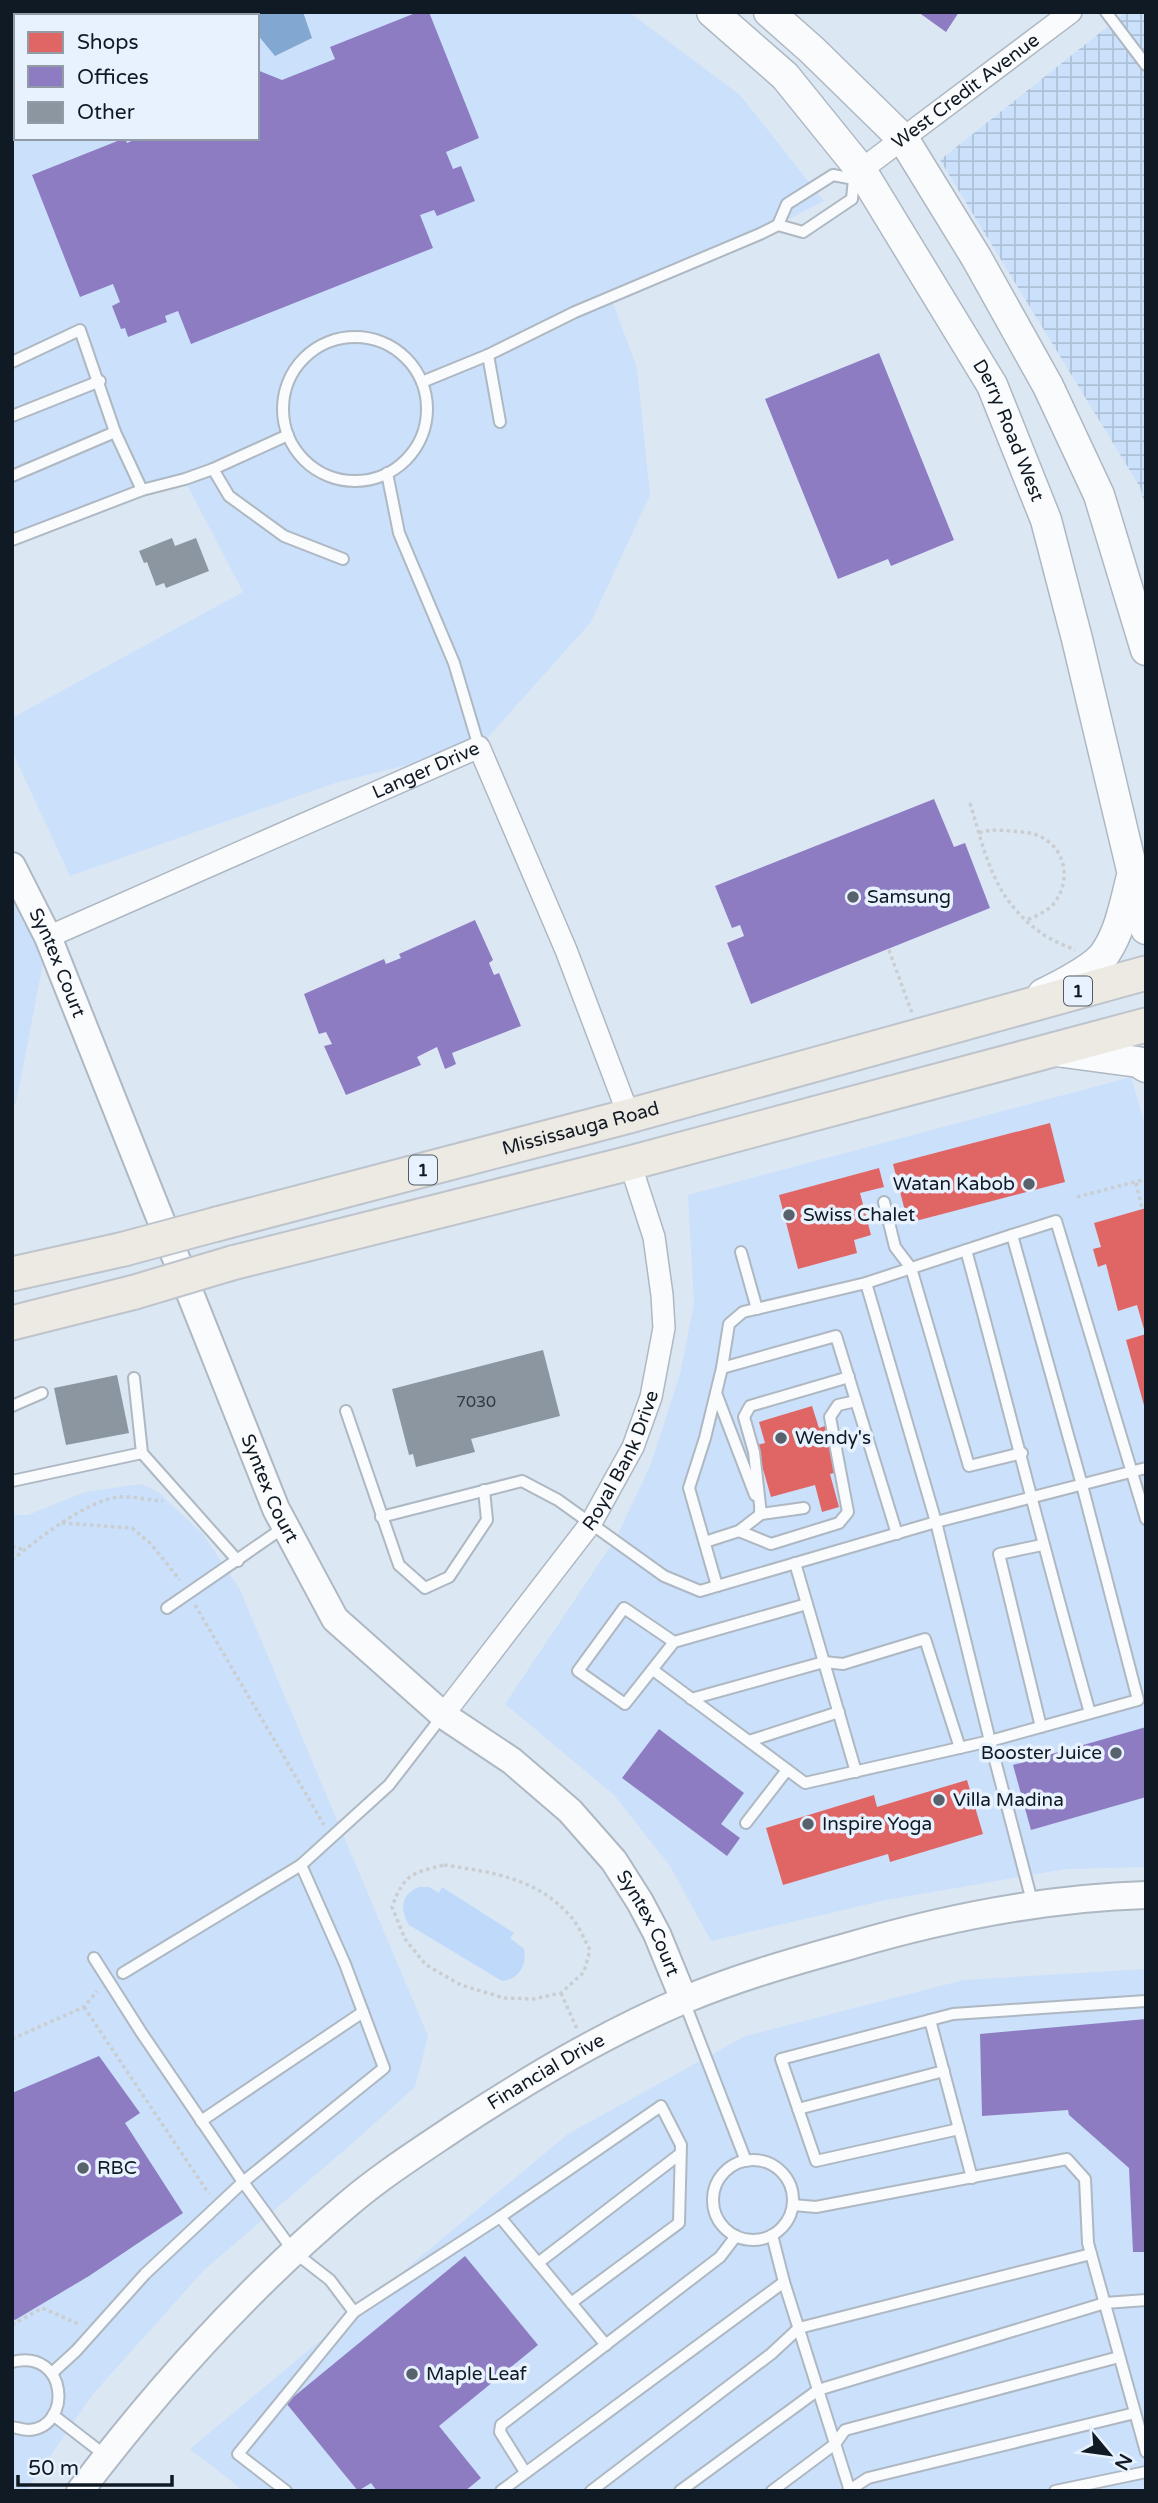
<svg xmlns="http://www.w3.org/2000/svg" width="1158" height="2503" viewBox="0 0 1158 2503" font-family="'Varela Round',sans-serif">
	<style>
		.built { fill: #cbe0fa; fill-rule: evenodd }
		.industrial { fill: url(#industrial-grid) }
		.grass { fill: #bed9f9 }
		.water { fill: #82a7d0 }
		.shops { fill: #e06666 }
		.offices { fill: #8e7cc3 }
		.building { fill: #8c96a0 }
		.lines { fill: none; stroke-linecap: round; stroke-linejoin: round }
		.service-casing { stroke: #aeb8c2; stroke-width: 14 }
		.minor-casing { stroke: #aeb8c2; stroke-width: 24 }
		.tertiary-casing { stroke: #aeb8c2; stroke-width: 30 }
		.secondary-casing { stroke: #aeb8c2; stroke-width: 33 }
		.primary-casing { stroke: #bec4cb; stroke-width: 37 }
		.path { stroke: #caced1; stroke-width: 3.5; stroke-dasharray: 3.5 3.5; stroke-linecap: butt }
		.service { stroke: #fafbfd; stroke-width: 10 }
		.minor { stroke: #fafbfd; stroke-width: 21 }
		.tertiary { stroke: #fafbfd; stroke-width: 26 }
		.secondary { stroke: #fafbfd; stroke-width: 30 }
		.primary { stroke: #edeae4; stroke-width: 33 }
		.primary-bridge-casing { stroke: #bec4cb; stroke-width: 37; stroke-linecap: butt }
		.primary-bridge { stroke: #edeae4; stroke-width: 33 }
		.poi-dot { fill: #57626d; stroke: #e8f2fe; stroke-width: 2.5 }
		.labels { text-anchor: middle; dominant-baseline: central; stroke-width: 7; stroke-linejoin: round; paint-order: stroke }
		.number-label { font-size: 16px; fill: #2f3943 }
		.shield { fill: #e8f2fe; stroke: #515b65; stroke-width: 2 }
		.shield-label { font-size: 18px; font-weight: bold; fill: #101a24 }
		.street-label { font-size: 19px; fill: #101a24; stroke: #e8f2fe }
		.poi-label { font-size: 19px; fill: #101a24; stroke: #e8f2fe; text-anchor: start }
	</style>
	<defs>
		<pattern id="industrial-grid" width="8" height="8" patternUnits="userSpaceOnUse" patternTransform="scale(1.75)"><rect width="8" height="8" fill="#cbe0fa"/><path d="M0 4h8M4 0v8" fill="none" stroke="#adc0d6"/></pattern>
	</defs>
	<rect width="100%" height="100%" fill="#dce7f4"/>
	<g class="built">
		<path d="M12,12H629L740,95L824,201L760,234L611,298L637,368L650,495L591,622L479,747L335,783L70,876L12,751V718L243,592L184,479L12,540ZM16,16H257V138H16Z"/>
		<polygon points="12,866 48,937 16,1103 12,1107"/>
		<polygon points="1131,1077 1146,1128 1146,1867 1066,1869 886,1900 711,1941 670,1866 614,1795 505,1704 616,1538 651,1464 680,1374 694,1303 688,1195"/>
		<polygon points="141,1484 158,1492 203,1534 240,1590 428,2036 415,2087 346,2149 205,2269 93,2394 26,2491 12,2491 12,1515 28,1515 85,1492"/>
		<polygon points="1146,1969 1146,2491 244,2491 190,2449 568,2134 745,2036 964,1980"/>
	</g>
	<polygon class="industrial" points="1126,12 1146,12 1146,510 1140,487 940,160"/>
	<path class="grass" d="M419,1887H429L439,1893L442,1887L514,1933L510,1938L524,1949C527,1966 519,1979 502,1981L409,1925C400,1909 400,1895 419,1887Z"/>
	<polygon class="water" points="54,12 303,12 312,38 275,56 257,34 257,16 56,16"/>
	<g class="shops">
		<polygon points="1050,1123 1065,1182 908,1223 893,1164"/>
		<polygon points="879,1168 884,1187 860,1193 871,1235 854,1240 857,1253 798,1269 779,1195"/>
		<polygon points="1146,1208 1146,1333 1145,1333 1137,1305 1118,1311 1106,1264 1098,1267 1093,1249 1101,1247 1094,1223"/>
		<polygon points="1146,1334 1146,1409 1145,1409 1126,1340"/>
		<polygon points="812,1406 819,1428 825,1426 838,1472 830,1474 839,1507 822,1512 815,1485 771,1497 756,1445 765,1443 759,1422"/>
		<polygon points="967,1780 983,1834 890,1862 888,1854 783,1885 766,1828 874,1795 877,1807"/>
	</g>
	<g class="offices">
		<polygon points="418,12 429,12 479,138 446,152 453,169 461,166 475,201 437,216 434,210 420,215 433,248 191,344 178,311 165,316 167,322 128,337 125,328 121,329 112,306 120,302 113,284 80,297 32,175 125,138 127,143 138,138 257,138 257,70 282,80 335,59 330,47"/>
		<polygon points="918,12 959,12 946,32"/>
		<polygon points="879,353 954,540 891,566 888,559 838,579 765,399"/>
		<polygon points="934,799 954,847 965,843 990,908 751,1004 727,943 744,936 740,925 732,928 715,886"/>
		<polygon points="475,920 493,960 489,963 494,975 499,973 521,1026 452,1053 456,1064 452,1066 445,1069 437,1047 417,1057 421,1065 346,1095 324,1046 332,1044 326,1032 319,1034 304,994 384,959 386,964 401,958 399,954"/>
		<polygon points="1146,1727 1146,1797 1031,1830 1013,1765"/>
		<polygon points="659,1729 744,1793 721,1824 740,1838 727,1856 622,1778"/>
		<polygon points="1146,2019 1146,2252 1133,2252 1129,2168 1069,2115 1068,2110 982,2116 980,2034"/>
		<polygon points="99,2056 140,2113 125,2123 183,2213 89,2276 15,2320 12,2318 12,2093"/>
		<polygon points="465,2256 538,2345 439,2426 481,2478 465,2491 377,2491 371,2483 358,2491 286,2403"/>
	</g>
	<g class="building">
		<polygon points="172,538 175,546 196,538 209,571 166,588 164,583 156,586 147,562 144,563 139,551"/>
		<polygon points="543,1350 560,1416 471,1439 475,1452 416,1467 413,1454 409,1455 392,1389"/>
		<polygon points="117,1375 129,1433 66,1445 54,1388"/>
	</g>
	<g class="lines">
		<defs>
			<g id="service">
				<polyline points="1106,12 1146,65"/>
				<polyline points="778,225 803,232 852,199 854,179 857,175"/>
				<circle cx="355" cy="409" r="72"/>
				<polyline points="488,355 500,422"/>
				<polyline points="12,362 80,330 115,432 142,490"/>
				<polyline points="422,382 488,355 575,312 760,234 778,225 787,204 833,175 854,179"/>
				<polyline points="12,416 100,381"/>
				<polyline points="213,469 288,435"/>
				<polyline points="387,473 399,533 454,663 479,747"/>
				<polyline points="12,476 115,432"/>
				<polyline points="12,540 142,490 185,479 213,469 229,496 284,536 343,559"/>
				<polyline points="884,1202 895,1247 911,1268 969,1466 1022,1453"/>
				<polyline points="1012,1235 1056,1221 1146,1519"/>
				<path d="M966,1250C1008,1404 1046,1559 1090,1713"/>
				<polyline points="741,1252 757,1309"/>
				<polyline points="722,1368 836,1336 897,1534"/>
				<polyline points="134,1378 142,1453 238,1561"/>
				<polyline points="716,1393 755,1495"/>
				<polyline points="12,1406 42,1393"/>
				<polyline points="346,1411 399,1565 425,1588 449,1577 487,1520 484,1490"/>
				<polyline points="12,1481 142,1453"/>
				<polyline points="760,1510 761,1514 804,1508"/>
				<polyline points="381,1517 522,1481 558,1500 664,1576 700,1591 936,1522 1146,1468"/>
				<polyline points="739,1531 771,1544 839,1523 848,1512 830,1417 838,1405 856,1401"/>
				<polyline points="705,1542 739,1531 761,1514 754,1452 744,1417 750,1406 849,1377"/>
				<polyline points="795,1563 856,1772"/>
				<polyline points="717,1586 689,1488 705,1438 722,1368 729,1324 743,1312 866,1283"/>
				<polyline points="167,1608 286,1526"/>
				<polyline points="674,1642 625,1704 578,1671 624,1608 674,1642 807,1604"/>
				<polyline points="653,1670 805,1783 990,1741 936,1522 866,1283 1012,1235 1082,1485 1138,1700 990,1741 1033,1905"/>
				<polyline points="691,1699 824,1662 843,1664 925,1639 960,1748"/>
				<polyline points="1041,1727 999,1554 1042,1545"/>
				<polyline points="749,1741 839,1712"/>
				<polyline points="746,1823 787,1770"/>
				<polyline points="94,1958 141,2032 243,2182 384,2068 345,1964 301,1865"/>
				<polyline points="123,1973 301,1865 389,1785 443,1715"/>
				<polyline points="684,2001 746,2161"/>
				<polyline points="930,2020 972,2178"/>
				<polyline points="798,2109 944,2071"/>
				<polyline points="201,2121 363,2012"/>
				<polyline points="959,2129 816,2161 781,2059 953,2014 1146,2001"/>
				<circle cx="753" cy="2200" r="40"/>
				<polyline points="793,2205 816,2207 1067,2159 1085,2179 1088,2243 1146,2452"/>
				<polyline points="500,2217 606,2345"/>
				<polyline points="772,2235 784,2282 850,2491"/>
				<polyline points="538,2263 680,2154"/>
				<path d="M12,2362C68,2348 73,2427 29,2430C24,2430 17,2428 12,2427"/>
				<polyline points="52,2373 76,2351 145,2274 243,2182 294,2252 330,2280 354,2312"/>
				<polyline points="53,2415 106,2456"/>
				<polyline points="525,2472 500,2432 501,2425 720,2257 736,2236"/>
				<polyline points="286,2491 238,2454 354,2312 500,2217 661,2106 681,2145 679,2223 571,2303"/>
				<polyline points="501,2491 784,2282"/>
				<polyline points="591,2491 771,2354 799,2328 1091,2254"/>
				<polyline points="680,2491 818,2390 1105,2303 1146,2300"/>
				<polyline points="772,2491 835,2444 845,2430 1119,2357"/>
				<polyline points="848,2491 868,2478 1135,2413"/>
				<polyline points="1055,2491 1146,2472"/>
			</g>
			<g id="minor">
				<path id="s1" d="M861,170L1071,12"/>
				<path id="s2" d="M48,937L479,747L566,950L629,1116"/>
				<path id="s3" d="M443,1715L591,1523L633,1447L651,1397L664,1328L662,1295L654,1237L630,1163"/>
			</g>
			<g id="tertiary">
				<path id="s4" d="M12,866L48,937L276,1509L335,1619L443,1715L512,1761L570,1811L614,1861L640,1902L657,1934L684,2000"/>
				<path id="s5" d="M80,2491C159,2387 248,2288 348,2204C382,2175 420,2151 457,2126C529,2079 604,2034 684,2000C736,1978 792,1962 846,1947C944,1918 1044,1898 1146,1895"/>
			</g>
			<g id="secondary">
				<path id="s6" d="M712,12L785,76L861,170L992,385L1046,520L1077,639L1146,929"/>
				<polyline points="769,12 812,50 904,140 976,257 1048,386 1099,495 1146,650"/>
				<path d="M1043,994C1060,986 1097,967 1106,952C1120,931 1125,904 1131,880"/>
				<polyline points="1056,1051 1138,1062 1146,1067"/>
			</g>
			<g id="primary">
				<path id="s7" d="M217,1224L629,1116L1146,973"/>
				<polyline points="232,1263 630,1163 1146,1025"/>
				<polyline points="12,1274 124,1249"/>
				<polyline points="12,1323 135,1292"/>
			</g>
		</defs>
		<use href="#service" class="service-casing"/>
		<use href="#minor" class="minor-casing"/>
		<use href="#tertiary" class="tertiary-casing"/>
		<use href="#secondary" class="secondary-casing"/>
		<use href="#primary" class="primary-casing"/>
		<g class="path">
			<path d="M970,803C986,856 993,898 1041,933C1051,940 1064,945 1075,950"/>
			<path d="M979,833C991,829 999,830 1011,831C1022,832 1033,832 1043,838C1065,850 1070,878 1057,899C1051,910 1038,915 1027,920"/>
			<polyline points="889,950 912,1013"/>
			<polyline points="1136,1183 1142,1208"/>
			<polyline points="1077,1197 1146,1179"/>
			<polyline points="62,1523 132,1528 151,1544 180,1580"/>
			<polyline points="12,1546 24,1550"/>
			<path d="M12,1560C38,1539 85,1501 119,1497C133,1496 149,1500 163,1501"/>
			<polyline points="195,1605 324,1825"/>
			<path d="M444,1865C491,1872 538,1878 571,1917C579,1926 584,1939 590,1950L584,1972L561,1993L533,1999L504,1998L461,1985L426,1965L405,1939L392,1907C404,1874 412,1873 444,1865Z"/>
			<polyline points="561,1993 577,2029"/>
			<polyline points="84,2007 209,2194"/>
			<polyline points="12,2039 84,2007 97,1991"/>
			<polyline points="12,2325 42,2308 79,2324"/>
		</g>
		<use href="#service" class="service"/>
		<use href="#minor" class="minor"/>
		<use href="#tertiary" class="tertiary"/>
		<use href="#secondary" class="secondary"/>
		<use href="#primary" class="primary"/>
		<defs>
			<g id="primary-bridge">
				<polyline points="124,1249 217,1224"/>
				<polyline points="135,1292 232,1263"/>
			</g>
		</defs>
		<use href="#primary-bridge" class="primary-bridge-casing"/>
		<use href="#primary-bridge" class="primary-bridge"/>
	</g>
	<g class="poi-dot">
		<circle cx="853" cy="897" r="7"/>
		<circle cx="1029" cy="1184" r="7"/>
		<circle cx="789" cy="1215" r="7"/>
		<circle cx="781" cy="1438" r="7"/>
		<circle cx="1116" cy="1753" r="7"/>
		<circle cx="939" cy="1800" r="7"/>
		<circle cx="808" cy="1824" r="7"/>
		<circle cx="83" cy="2168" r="7"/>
		<circle cx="412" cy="2374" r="7"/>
	</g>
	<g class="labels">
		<g class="number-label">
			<text x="476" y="1402">7030</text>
		</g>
		<g class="shield">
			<rect x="1064" y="976.5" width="28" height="29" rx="5"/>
			<rect x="409" y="1155.5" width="28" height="29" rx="5"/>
		</g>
		<g class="shield-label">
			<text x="1078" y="991">1</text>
			<text x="423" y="1170">1</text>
		</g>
		<g class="street-label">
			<text stroke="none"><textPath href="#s1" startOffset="131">West Credit Avenue</textPath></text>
			<text stroke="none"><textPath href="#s6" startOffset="518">Derry Road West</textPath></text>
			<text stroke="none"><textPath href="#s2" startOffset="413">Langer Drive</textPath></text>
			<text stroke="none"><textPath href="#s4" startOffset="107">Syntex Court</textPath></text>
			<text stroke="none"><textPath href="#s7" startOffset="376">Mississauga Road</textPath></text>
			<text stroke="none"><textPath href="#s3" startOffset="312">Royal Bank Drive</textPath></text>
			<text stroke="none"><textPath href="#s4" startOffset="674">Syntex Court</textPath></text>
			<text stroke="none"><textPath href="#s4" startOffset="1262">Syntex Court</textPath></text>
			<text stroke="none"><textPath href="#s5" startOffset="632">Financial Drive</textPath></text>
		</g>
		<g class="poi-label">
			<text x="867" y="897">Samsung</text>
			<text x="1015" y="1184" text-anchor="end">Watan Kabob</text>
			<text x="803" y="1215">Swiss Chalet</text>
			<text x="795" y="1438">Wendy's</text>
			<text x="1102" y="1753" text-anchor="end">Booster Juice</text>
			<text x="953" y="1800">Villa Madina</text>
			<text x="822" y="1824">Inspire Yoga</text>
			<text x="97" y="2168">RBC</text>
			<text x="426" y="2374">Maple Leaf</text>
		</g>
	</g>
	<rect width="1158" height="2503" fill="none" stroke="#101a24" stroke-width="28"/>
	<rect x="14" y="14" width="245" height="126" fill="#e8f2fe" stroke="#929ca7" stroke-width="2"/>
	<rect x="28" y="32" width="35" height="21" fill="#e06666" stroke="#929ca7" stroke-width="2"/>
	<text x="77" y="49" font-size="21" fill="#101a24">Shops</text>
	<rect x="28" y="66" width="35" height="21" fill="#8e7cc3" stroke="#929ca7" stroke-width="2"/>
	<text x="77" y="84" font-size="21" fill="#101a24">Offices</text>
	<rect x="28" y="102" width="35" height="21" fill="#8c96a0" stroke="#929ca7" stroke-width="2"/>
	<text x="77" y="119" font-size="21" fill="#101a24">Other</text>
	<g transform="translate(1109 2454) rotate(119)" stroke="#e8f2fe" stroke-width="5" paint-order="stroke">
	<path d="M0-5L12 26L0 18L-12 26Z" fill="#101a24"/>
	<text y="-10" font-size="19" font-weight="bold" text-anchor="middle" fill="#101a24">N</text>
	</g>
	<path d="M18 2475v10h154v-10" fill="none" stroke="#101a24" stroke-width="3.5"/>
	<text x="28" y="2475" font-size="21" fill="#101a24" stroke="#e8f2fe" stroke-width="5" paint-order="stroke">50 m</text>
</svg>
